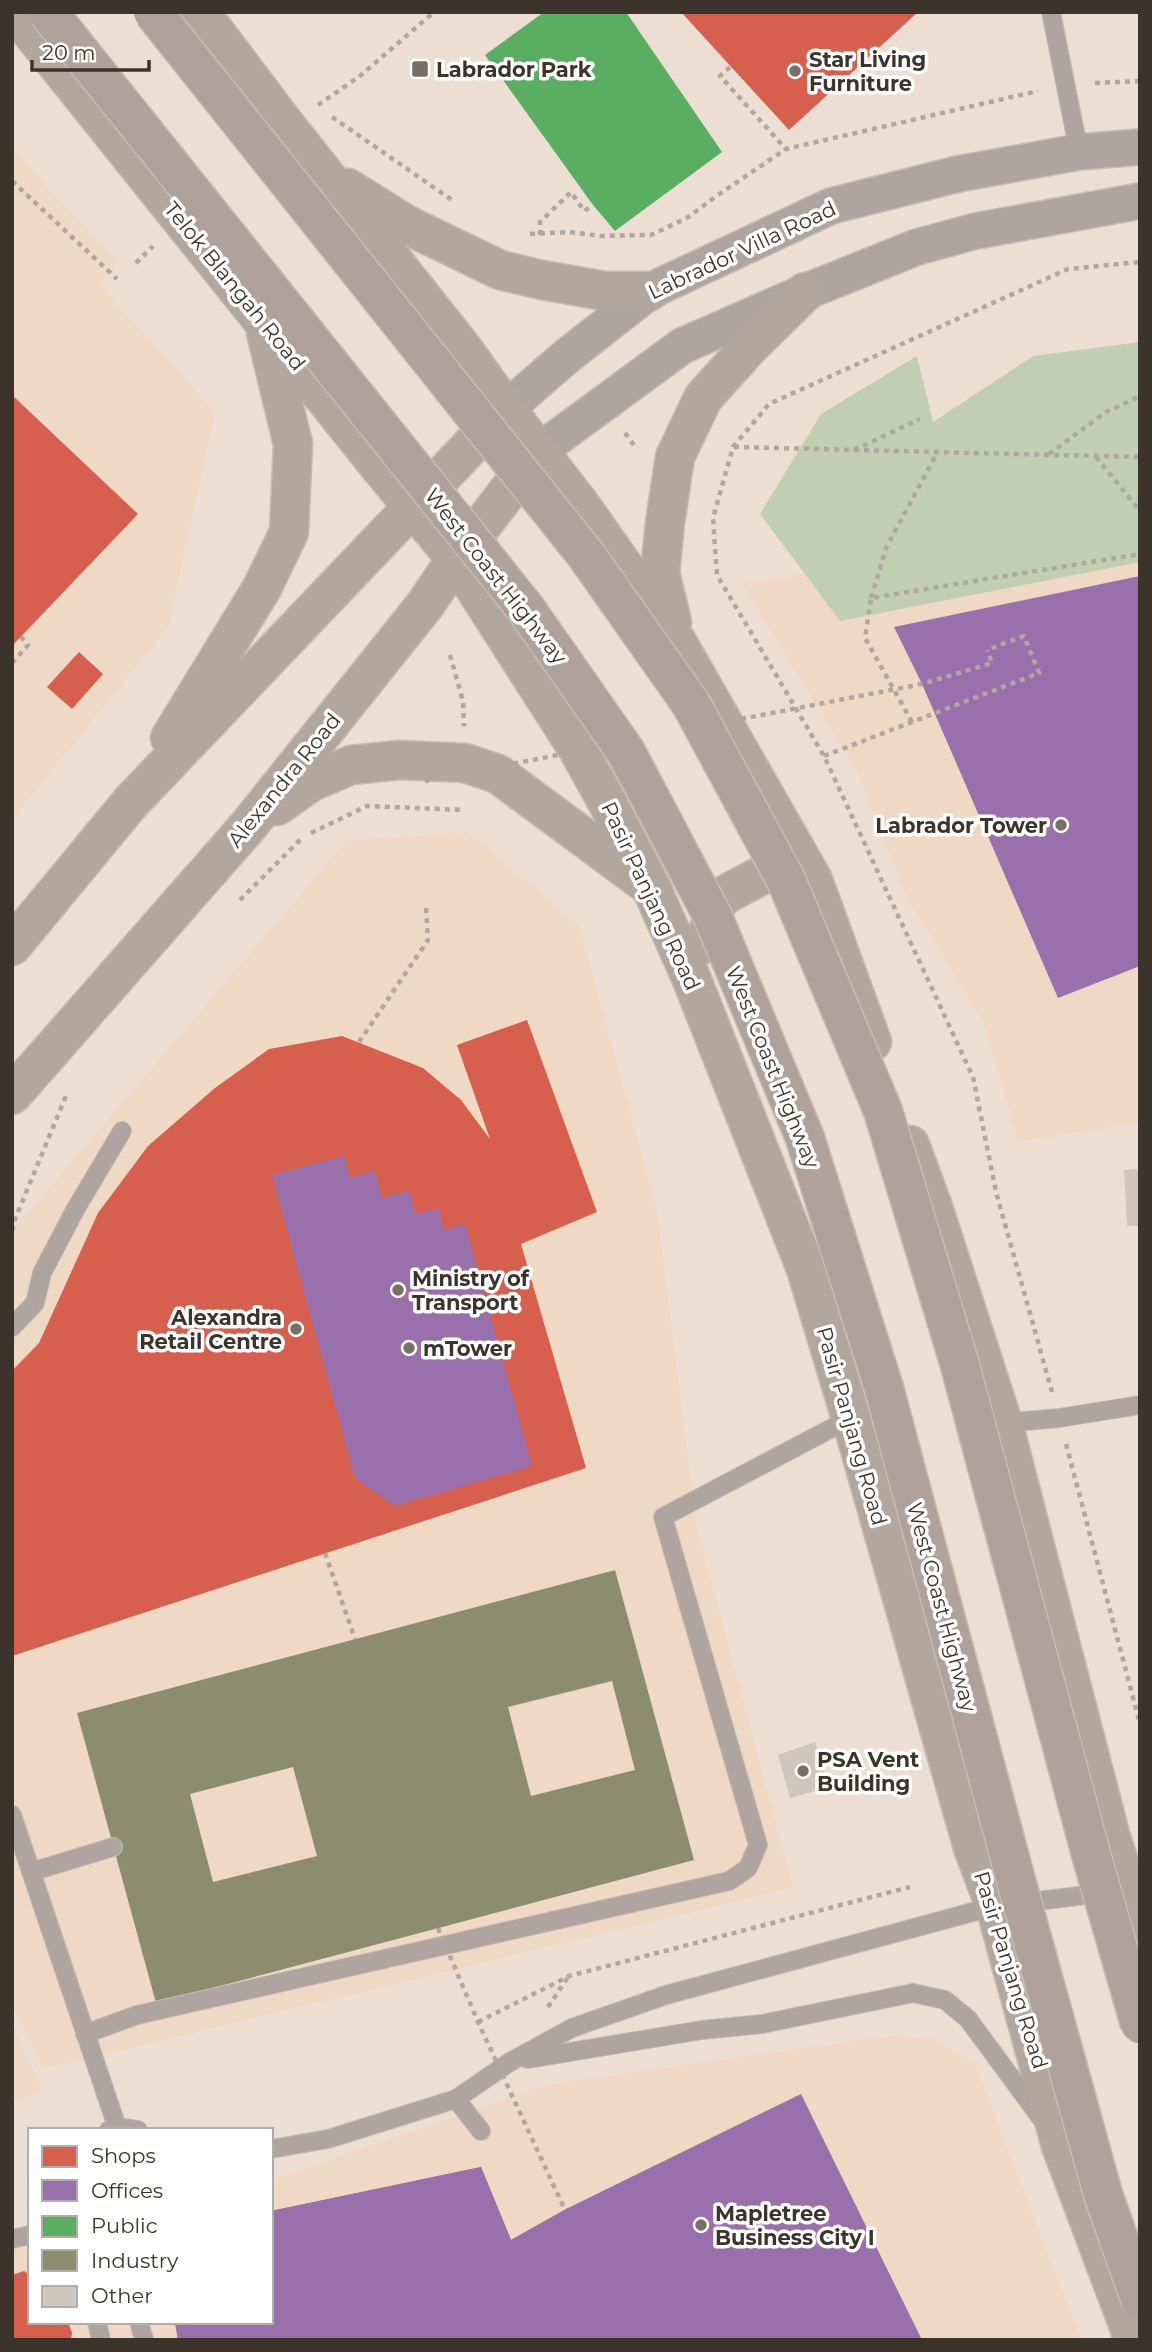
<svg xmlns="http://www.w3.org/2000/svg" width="1152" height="2352" viewBox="0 0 1152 2352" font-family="Montserrat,sans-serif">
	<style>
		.built { fill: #efd8c4 }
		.green { fill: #c0ceb2 }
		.shops { fill: #d6604d }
		.offices { fill: #9970ab }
		.public { fill: #5aae61 }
		.industry { fill: #8c8c6e; fill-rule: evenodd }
		.building { fill: #d0c6bc }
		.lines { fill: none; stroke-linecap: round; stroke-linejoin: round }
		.service-casing { stroke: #c6bcb2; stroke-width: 20 }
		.minor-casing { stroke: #c6bcb2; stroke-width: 38 }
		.primary-casing { stroke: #c6bcb2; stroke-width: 41 }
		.path { stroke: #b0a7a0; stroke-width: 4.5; stroke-dasharray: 5 5; stroke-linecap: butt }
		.service { stroke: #afa49f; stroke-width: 18 }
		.minor { stroke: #afa49f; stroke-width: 35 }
		.primary { stroke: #b2a69d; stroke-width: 38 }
		.trunk-bridge-casing { stroke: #c6bcb2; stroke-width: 41; stroke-linecap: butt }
		.path-bridge { stroke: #b0a7a0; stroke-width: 4.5; stroke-dasharray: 5 5; stroke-linecap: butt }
		.trunk-bridge { stroke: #b0a29a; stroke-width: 38 }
		.poi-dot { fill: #7a6f65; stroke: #fff; stroke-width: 2.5 }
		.labels { text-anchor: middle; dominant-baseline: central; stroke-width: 7; stroke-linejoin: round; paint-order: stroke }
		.poi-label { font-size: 21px; font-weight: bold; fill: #3c332a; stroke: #fff; text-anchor: start }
		.street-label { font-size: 21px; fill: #3c332a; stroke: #fff }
	</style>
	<rect width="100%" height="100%" fill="#ecded2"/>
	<g class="built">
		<polygon points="12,149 117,260 99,284 215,412 168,627 12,820"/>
		<polygon points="1140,520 1140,1122 1019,1142 983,1021 907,898 856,770 742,584"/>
		<polygon points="468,832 579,925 657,1211 696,1524 793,1888 44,2069 12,2005 12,1231 346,841"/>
		<polygon points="12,2023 43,2091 12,2101"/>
		<polygon points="897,2035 935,2039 975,2064 1081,2340 12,2340 12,2241 30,2254 30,2322 271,2322 271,2180 545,2085"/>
	</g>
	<polygon class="green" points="1140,342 1140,562 840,621 760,514 821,414 917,356 933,422 1033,356"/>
	<g class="shops">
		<polygon points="681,12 918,12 789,130"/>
		<polygon points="12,395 138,514 12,646"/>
		<polygon points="79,652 103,674 72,709 47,687"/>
		<polygon points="527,1020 597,1212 521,1244 586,1468 12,1656 12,1371 39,1343 98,1213 148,1146 215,1088 269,1049 342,1036 423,1068 461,1100 490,1139 457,1045"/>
		<polygon points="481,2167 511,2240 568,2208 633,2340 178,2340 175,2322 271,2322 271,2211"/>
		<polygon points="24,2271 30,2275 30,2322 68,2322 72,2333 71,2340 12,2340 12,2275"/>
	</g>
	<g class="offices">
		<polygon points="1140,576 1140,966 1058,998 922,684 894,627"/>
		<polygon points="344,1156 350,1178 375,1171 382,1198 409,1191 416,1214 438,1208 444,1230 465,1224 532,1466 395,1506 355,1478 272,1175"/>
		<polygon points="801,2094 922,2340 178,2340 175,2322 271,2322 271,2211 481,2167 511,2240 568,2208"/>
	</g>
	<polygon class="public" points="544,12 626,12 722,152 615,231 593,205 485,55"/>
	<path class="industry" d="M615,1570L694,1860L156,2003L77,1713ZM612,1681L635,1770L531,1796L508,1707ZM293,1767L317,1856L213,1882L190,1794Z"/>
	<g class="building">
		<polygon points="1140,1169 1140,1226 1127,1226 1124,1170"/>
		<polygon points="815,1742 829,1787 790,1798 778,1755"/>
	</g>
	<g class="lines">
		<defs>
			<g id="service">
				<polyline points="1051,12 1079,152"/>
				<polyline points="12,1327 35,1303 42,1273 75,1210 122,1131"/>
				<polyline points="1003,1423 1059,1418 1140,1405"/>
				<polyline points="12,1815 117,2127"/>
				<polyline points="31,1872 113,1847"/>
				<polyline points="85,2034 137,2015 729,1881 748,1868 758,1845 663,1517 851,1418"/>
				<polyline points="528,2059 702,2030 762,2024 913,1993 945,2000 968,2019 1041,2118"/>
				<polyline points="456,2099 481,2131"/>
				<polyline points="109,2130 117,2127 138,2130"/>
				<polyline points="271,2149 328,2139 456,2099 510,2062 572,2028 666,1995 995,1906 1104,1893"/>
				<polyline points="12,2239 30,2235"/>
				<polyline points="97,2322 101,2340"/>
				<polyline points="139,2322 144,2340"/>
			</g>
			<g id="minor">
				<polyline points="506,409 567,356 650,291 831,206 958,174 1079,152 1140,147"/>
				<polyline points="539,451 682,346 805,292 917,247 976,231 1140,201"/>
			</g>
			<g id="primary">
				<polyline points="15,12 379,466 456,559 579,751 607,802 651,887 692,980 806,1269 851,1418 973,1848 995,1906 1061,2146 1134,2340"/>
				<polyline points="200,12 287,127 463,349 506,409 579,503 677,642 813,880 872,1042"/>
				<polyline points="348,188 407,225 500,270 542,280 605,291 650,291"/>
				<polyline points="672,622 660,573 665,523 675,457 703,398 750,346 805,292"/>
				<polyline points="170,738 262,588 289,532 293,444 266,333"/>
				<polyline points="277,806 311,782 351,765 400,760 465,763 498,774 644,882"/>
				<polyline points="704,944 719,898 798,856"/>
				<polyline points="12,946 130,803 506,409"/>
				<polyline points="12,1095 249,825 425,605 456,559 539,451"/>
				<polyline points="910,1145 933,1207 1003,1423 1110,1834 1140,1927"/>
			</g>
		</defs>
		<use href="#service" class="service-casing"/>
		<use href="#minor" class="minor-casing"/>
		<use href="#primary" class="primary-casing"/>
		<g class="path">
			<polyline points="730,67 720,76 786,149"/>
			<polyline points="1095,83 1140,81"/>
			<polyline points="318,105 360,76 434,12"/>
			<polyline points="332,117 452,200"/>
			<polyline points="12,181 117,279"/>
			<polyline points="530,234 570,232 600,236 651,235 687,218 715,197 786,149 1038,91"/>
			<polyline points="540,235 540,222 571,192 584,211 593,205"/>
			<polyline points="136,263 153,246"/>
			<polyline points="625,433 636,448"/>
			<polyline points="734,447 1140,457"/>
			<polyline points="854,450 920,419"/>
			<polyline points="1049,454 1106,412 1140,396"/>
			<polyline points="1096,457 1140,511"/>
			<polyline points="871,598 886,548 937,453"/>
			<polyline points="450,655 463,701 464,726"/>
			<polyline points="12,663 28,645 21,637"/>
			<polyline points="912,722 865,638 871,598 1140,554"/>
			<polyline points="824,756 1039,673 1024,636 987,650"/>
			<polyline points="311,833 367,806 464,810"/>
			<polyline points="240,900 301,839"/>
			<polyline points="359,1042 428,940 426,908"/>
			<polyline points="12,1231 15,1219 66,1096"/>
			<polyline points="1052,1392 996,1192 973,1077 824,756 717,575 713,518 733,447 769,404 1068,269 1140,262"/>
			<polyline points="1066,1444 1140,1724"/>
			<polyline points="325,1553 355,1639"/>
			<polyline points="548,2007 568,1977"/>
			<polyline points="478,2022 569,1976 910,1887"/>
		</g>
		<use href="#service" class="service"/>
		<use href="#minor" class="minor"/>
		<use href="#primary" class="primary"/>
		<defs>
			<g id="trunk-bridge">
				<polyline points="48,12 526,609 626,752 713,917 805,1138 884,1388 1014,1873 1103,2194 1140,2299"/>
				<polyline points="153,12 586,555 691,704 786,880 883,1111 959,1362 1092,1858 1140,2024"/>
			</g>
		</defs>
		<use href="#trunk-bridge" class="trunk-bridge-casing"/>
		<g class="path-bridge">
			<polyline points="741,719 922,684 992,663 987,650"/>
			<polyline points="425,781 578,751"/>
			<polyline points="438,1928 478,2022 565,2210"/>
		</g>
		<use href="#trunk-bridge" class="trunk-bridge"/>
	</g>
	<g class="poi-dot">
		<rect x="411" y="60" width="18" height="18" rx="3.5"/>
		<circle cx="795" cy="71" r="7"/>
		<circle cx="1061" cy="825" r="7"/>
		<circle cx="398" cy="1290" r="7"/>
		<circle cx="296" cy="1329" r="7"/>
		<circle cx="409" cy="1348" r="7"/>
		<circle cx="803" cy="1771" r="7"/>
		<circle cx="701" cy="2225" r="7"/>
	</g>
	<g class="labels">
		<g class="poi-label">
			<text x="809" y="59">Star Living<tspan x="809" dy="24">Furniture</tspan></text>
			<text x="436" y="69">Labrador Park</text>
			<text x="1047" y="825" text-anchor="end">Labrador Tower</text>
			<text x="412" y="1278">Ministry of<tspan x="412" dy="24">Transport</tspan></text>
			<text x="282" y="1317" text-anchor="end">Alexandra<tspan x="282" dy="24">Retail Centre</tspan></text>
			<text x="423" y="1348">mTower</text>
			<text x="817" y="1759">PSA Vent<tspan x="817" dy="24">Building</tspan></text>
			<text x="715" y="2213">Mapletree<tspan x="715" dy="24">Business City I</tspan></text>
		</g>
		<g class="street-label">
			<text transform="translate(742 250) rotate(-25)">Labrador Villa Road</text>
			<text transform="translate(235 286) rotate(51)">Telok Blangah Road</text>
			<text transform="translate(496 576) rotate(52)">West Coast Highway</text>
			<text transform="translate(284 780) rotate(-51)">Alexandra Road</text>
			<text transform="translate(651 896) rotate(65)">Pasir Panjang Road</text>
			<text transform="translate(773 1067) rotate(68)">West Coast Highway</text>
			<text transform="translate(852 1426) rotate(74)">Pasir Panjang Road</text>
			<text transform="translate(942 1607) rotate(75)">West Coast Highway</text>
			<text transform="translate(1011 1970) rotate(73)">Pasir Panjang Road</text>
		</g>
	</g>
	<rect width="1152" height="2352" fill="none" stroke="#3c332a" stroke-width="28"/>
	<rect x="28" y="2128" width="245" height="196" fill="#ffffff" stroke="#b1adaa" stroke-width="2"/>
	<rect x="42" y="2146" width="35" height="21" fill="#d6604d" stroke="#b1adaa" stroke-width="2"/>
	<text x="91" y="2163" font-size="21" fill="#3c332a">Shops</text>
	<rect x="42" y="2180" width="35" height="21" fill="#9970ab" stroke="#b1adaa" stroke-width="2"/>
	<text x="91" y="2198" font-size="21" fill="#3c332a">Offices</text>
	<rect x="42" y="2216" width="35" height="21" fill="#5aae61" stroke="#b1adaa" stroke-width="2"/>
	<text x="91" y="2233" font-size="21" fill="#3c332a">Public</text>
	<rect x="42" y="2250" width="35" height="21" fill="#8c8c6e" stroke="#b1adaa" stroke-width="2"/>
	<text x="91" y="2268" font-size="21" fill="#3c332a">Industry</text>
	<rect x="42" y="2286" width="35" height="21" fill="#d0c6bc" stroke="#b1adaa" stroke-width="2"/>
	<text x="91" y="2303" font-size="21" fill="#3c332a">Other</text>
	<path d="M32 60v10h117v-10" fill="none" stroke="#3c332a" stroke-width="3.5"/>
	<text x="42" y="60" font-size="21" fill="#3c332a" stroke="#ffffff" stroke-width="5" paint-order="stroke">20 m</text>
</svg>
